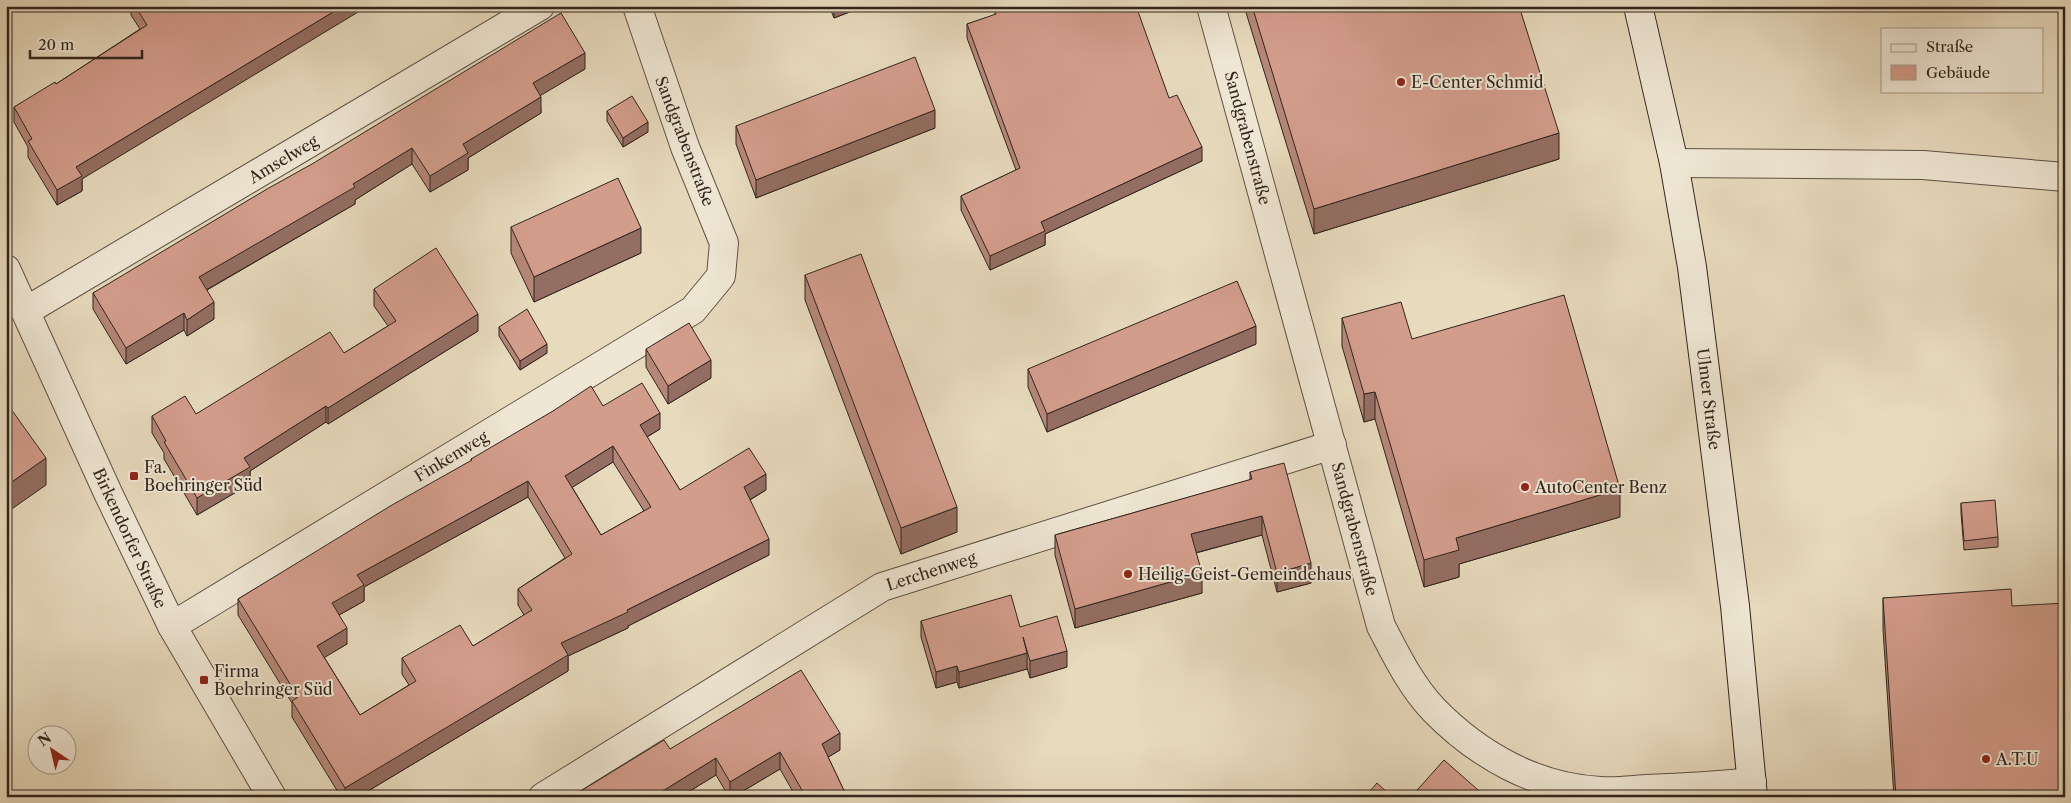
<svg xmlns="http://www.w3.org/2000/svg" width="2071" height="803" viewBox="0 0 2071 803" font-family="'Libre Caslon Text',serif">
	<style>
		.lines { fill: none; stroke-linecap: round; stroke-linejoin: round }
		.minor-casing { stroke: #5e5246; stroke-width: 30 }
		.tertiary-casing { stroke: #5e5246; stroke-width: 30 }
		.secondary-casing { stroke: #31251e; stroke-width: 30 }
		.minor { stroke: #efe7d4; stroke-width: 28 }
		.tertiary { stroke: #efe7d4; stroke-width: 28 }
		.secondary { stroke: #efe7d4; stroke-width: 28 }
		.wall { fill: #b58778; stroke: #31251e; fill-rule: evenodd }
		.shaded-wall { fill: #946e62; stroke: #31251e }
		.building { fill: #d39d8c; stroke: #31251e; fill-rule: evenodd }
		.poi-dot { fill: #8f2418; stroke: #efe7d4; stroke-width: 2 }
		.labels { text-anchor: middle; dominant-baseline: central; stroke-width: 4; stroke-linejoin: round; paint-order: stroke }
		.poi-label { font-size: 16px; fill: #31251e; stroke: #efe7d4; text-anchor: start }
		.street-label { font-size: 16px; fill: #31251e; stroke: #efe7d4 }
	</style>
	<rect width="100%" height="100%" fill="#e7dabd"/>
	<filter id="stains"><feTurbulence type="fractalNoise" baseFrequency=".004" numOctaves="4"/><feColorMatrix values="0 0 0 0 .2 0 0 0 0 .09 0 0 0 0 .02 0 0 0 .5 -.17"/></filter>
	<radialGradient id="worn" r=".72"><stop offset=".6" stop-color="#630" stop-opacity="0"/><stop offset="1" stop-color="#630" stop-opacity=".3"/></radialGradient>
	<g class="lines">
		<defs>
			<g id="minor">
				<path d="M1211,6L1381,626C1396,655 1411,686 1434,710C1478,755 1536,788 1601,791C1615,792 1631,790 1646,789C1682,788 1717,786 1752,782"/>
				<polyline points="1674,163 1923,165 2065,177"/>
				<polyline points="26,311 540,6"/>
				<polyline points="172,626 693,310 721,276 724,243 685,147 637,6"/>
				<polyline points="543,797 882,587 1332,445"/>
			</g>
			<polyline id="tertiary" points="6,269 108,493 172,626 272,797"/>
			<polyline id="secondary" points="1638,6 1674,163 1692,267 1735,606 1753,797"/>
		</defs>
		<use href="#minor" class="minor-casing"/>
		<use href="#tertiary" class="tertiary-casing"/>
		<use href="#secondary" class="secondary-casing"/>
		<use href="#minor" class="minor"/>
		<use href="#tertiary" class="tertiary"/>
		<use href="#secondary" class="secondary"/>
	</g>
	<g class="wall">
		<polygon points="131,6 243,6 245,10 82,179 82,191 57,205 28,157 28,147 14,122 14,107 56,84 140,29 131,15"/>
		<polygon points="829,6 865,6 834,18"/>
		<polygon points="1244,6 1519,6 1559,159 1314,234"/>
		<polygon points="1028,7 1169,98 1202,161 1045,234 1045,245 990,270 961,210 961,196 1016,170 967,38 967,24 995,15 995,11"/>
		<polygon points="585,69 540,95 541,113 468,158 468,170 430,192 412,164 355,200 355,204 207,290 214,319 187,336 184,330 126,364 93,309 93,293"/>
		<polygon points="607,111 648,132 623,147 607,121"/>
		<polygon points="736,126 935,128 756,198 736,144"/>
		<polygon points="511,227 641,253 534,302 511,253"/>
		<polygon points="805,275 957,532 901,554 805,300"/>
		<polygon points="374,289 478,331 328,424 326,422 250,471 250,484 197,515 164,459 164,453 152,433 152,416 196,414 344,353 388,326 374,306"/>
		<polygon points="1342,318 1412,339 1620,517 1459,564 1459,577 1424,587 1375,419 1364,422 1342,346"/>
		<polygon points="499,327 547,353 520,370 499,336"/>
		<polygon points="1256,344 1047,432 1028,387 1028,369"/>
		<polygon points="646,349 711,378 668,404 646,367"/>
		<path d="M603,406L660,429L647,437L680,490H766L750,500L769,555L628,626V628L568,656V671L358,797H341L292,717V703L238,615V599L471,461V459ZM613,462L644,511L601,535L572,487ZM528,497L565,558L518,589V605L524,615L473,646L402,658V674L409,685L360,715L324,657L347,644L339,615L364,601V587Z"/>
		<polygon points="1250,472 1311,583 1277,592 1262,535 1196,553 1202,593 1075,628 1055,555 1055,535 1250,480"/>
		<polygon points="1961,503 1998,537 1998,547 1964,550 1961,513"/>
		<polygon points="1883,598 2012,606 2065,797 1894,797 1883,629"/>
		<polygon points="921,621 1020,627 1067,667 1030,678 1027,668 1027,669 959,688 957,682 936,688 921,637"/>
		<polygon points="670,749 840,750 828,757 847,797 796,797 780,769 733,797 729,797 716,775 680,797 571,797"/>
	</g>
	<g class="shaded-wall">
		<polygon points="343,6 368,6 82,179 82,191 57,205 57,190 76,167"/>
		<polygon points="841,6 865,6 834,18 834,9"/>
		<polygon points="585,53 585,69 533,100 533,83"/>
		<polygon points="541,97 541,113 468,158 468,170 430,192 430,176 463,144"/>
		<polygon points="935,110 935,128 756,198 756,180"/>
		<polygon points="648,122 648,132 623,147 623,138"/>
		<polygon points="1559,133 1559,159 1314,234 1314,209"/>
		<polygon points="1202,147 1202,161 1045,234 1045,245 990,270 990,256 1041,222"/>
		<polygon points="412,148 412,164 355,200 355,204 199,294 199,277"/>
		<polygon points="641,228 641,253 534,302 534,277"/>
		<polygon points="214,302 214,319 187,336 187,320"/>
		<polygon points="184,313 184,330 126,364 126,348"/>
		<polygon points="478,314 478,331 328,424 328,408"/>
		<polygon points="1256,326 1256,344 1047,432 1047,414"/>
		<polygon points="547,344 547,353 520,370 520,361"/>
		<polygon points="711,360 711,378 668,404 668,386"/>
		<polygon points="1375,392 1375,419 1364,422 1364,394"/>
		<polygon points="326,406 326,422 250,471 250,484 197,515 197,498 244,458"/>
		<polygon points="660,413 660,429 640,441 640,425"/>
		<polygon points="613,446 613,462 565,492 565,476"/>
		<polygon points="46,458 46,485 6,513 6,486"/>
		<polygon points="766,474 766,490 744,503 744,487"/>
		<polygon points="528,481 528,497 364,587 364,601 332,619 332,603 357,575"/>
		<polygon points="1620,489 1620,517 1459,564 1459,577 1424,587 1424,560 1456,538"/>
		<polygon points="957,507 957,532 901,554 901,528"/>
		<polygon points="1262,516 1262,535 1191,554 1191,534"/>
		<polygon points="769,539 769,555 628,626 628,628 568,656 568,671 358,797 345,797 345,788 561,643"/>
		<polygon points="1311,563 1311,583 1277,592 1277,573"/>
		<polygon points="1202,573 1202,593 1075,628 1075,609"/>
		<polygon points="347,628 347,644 317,662 317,646"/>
		<polygon points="1067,651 1067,667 1030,678 1030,661"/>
		<polygon points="1027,653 1027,669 959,688 959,672"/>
		<polygon points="957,666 957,682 936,688 936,672"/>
		<polygon points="840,733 840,750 822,761 822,744"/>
		<polygon points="780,752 780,769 733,797 730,797 730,782"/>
		<polygon points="716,758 716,775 680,797 653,797"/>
	</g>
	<g class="building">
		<polygon points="135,6 243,6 245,10 251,6 343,6 76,167 82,176 57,190 28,141 32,139 14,107 55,82 56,84 147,25"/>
		<polygon points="833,6 841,6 834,9"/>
		<polygon points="1006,6 1028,6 1028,7 1031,6 1136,6 1169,98 1177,95 1202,147 1041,222 1045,231 990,256 961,196 1020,168 967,24 996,14 995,11"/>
		<polygon points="1252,6 1519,6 1559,133 1314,209"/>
		<polygon points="561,13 585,53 533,83 541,97 463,144 468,153 430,176 412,148 353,184 355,187 199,277 214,302 187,320 184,313 126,348 93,293 267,189 312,164"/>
		<polygon points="915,57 935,110 756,180 736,126"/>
		<polygon points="632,96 648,122 623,138 607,111"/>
		<polygon points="618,178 641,228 534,277 511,227"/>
		<polygon points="436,248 478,314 328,408 326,406 244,458 250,467 197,498 164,442 166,441 152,416 185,396 196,414 330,332 344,353 396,321 374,289"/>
		<polygon points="861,254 957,507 901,528 805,275"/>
		<polygon points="1237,281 1256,326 1047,414 1028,369"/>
		<polygon points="1564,295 1620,489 1456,538 1459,550 1424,560 1375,392 1364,394 1342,318 1401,302 1412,339"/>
		<polygon points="527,309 547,344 520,361 499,327"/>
		<polygon points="689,323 711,360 668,386 646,349"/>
		<path d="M642,383L660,413L640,425L680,490L749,448L766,474L744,487L769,539L627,610L628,612L561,643L568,655L345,788L292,701L298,697L238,599L392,505L472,460L471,459L553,411L591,386L603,406ZM613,446L651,507L601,535L565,476ZM528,481L572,554L518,589L532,610L473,646L460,625L402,658L416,681L360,715L317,646L347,628L332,603L364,585L357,575Z"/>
		<polygon points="6,402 46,458 6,486"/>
		<polygon points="1284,463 1311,563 1277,573 1262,516 1191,534 1202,573 1075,609 1055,535 1252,479 1250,472"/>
		<polygon points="1995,500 1998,537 1964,541 1961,503"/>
		<polygon points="2011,589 2012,606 2065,603 2065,797 1896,797 1883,598"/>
		<polygon points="1011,595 1020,627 1057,616 1067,651 1030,661 1023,637 1027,653 959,672 957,666 936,672 921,621"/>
		<polygon points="801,670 840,733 822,744 847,797 806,797 780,752 730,782 716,758 653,797 571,797 664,740 670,749"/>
		<polygon points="1444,760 1486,797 1411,797"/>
		<polygon points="1377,783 1392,797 1365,797"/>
	</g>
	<g class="poi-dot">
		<circle cx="1401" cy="82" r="5"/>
		<rect x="129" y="471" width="10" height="10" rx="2.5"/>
		<circle cx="1525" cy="487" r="5"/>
		<circle cx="1128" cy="574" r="5"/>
		<rect x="199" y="675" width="10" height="10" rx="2.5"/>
		<circle cx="1986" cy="759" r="5"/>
	</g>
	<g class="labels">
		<g class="poi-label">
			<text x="1411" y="82">E-Center Schmid</text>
			<text x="144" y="467">Fa.<tspan x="144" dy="18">Boehringer Süd</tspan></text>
			<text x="1535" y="487">AutoCenter Benz</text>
			<text x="1138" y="574">Heilig-Geist-Gemeindehaus</text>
			<text x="214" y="671">Firma<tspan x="214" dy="18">Boehringer Süd</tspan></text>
			<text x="1996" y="759">A.T.U</text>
		</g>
		<g class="street-label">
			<text transform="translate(1248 138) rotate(75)">Sandgrabenstraße</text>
			<text transform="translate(685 141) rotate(69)">Sandgrabenstraße</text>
			<text transform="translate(283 159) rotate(-31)">Amselweg</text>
			<text transform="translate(1709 399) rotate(83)">Ulmer Straße</text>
			<text transform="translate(451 456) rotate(-31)">Finkenweg</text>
			<text transform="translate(1355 529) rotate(75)">Sandgrabenstraße</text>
			<text transform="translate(130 538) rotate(65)">Birkendorfer Straße</text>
			<text transform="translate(931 571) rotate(-18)">Lerchenweg</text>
		</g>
	</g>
	<rect width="2071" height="803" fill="none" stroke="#e7dabd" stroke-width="25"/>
	<rect x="8" y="8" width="2056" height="788" fill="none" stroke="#31251e" stroke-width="2.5"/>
	<rect x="12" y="12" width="2046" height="778" fill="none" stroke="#31251e"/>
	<rect x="1881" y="28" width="162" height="65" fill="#efe7d4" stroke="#a3998b"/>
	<rect x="1891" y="44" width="25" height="8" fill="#efe7d4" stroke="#a3998b"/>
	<text x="1926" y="52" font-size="15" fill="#31251e">Straße</text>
	<rect x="1891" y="65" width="25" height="15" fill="#d39d8c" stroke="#a3998b"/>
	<text x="1926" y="78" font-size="15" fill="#31251e">Gebäude</text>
	<g transform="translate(52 750) rotate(325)"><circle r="24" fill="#efe7d4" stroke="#a3998b"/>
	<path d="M0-4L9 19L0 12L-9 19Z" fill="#8f2418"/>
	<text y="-8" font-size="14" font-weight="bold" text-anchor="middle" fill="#31251e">N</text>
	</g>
	<path d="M30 50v8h112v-8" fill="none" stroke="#31251e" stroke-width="2.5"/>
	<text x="38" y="50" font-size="15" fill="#31251e" stroke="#efe7d4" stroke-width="4" paint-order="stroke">20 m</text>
	<rect width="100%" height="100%" filter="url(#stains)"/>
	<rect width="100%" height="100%" fill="url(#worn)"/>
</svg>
